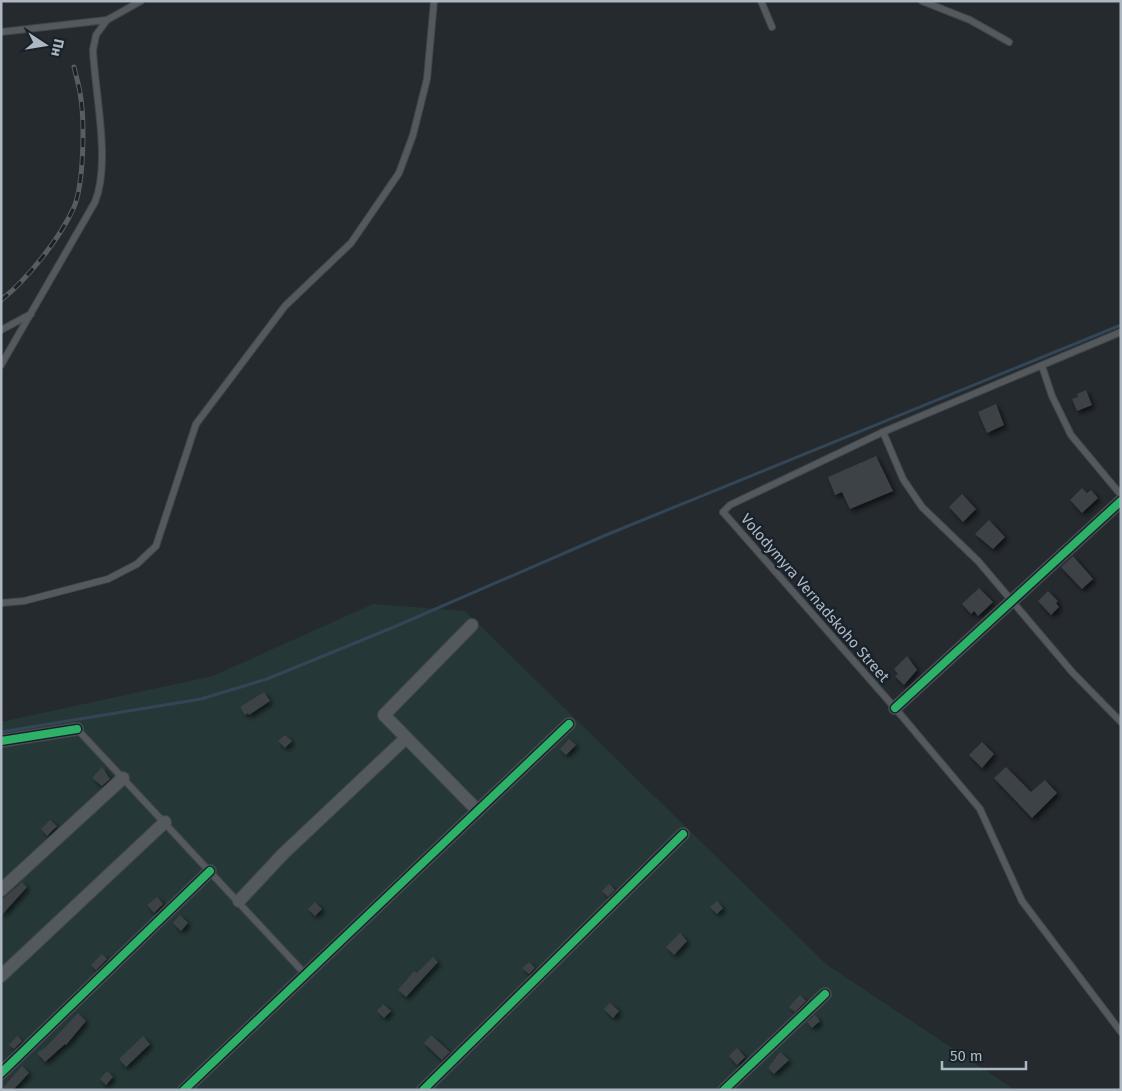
<svg xmlns="http://www.w3.org/2000/svg" width="1122" height="1091" viewBox="0 0 1122 1091" font-family="'Fira Sans',sans-serif">
	<style>
		.green { fill: #253837 }
		.lines { fill: none; stroke-linecap: round; stroke-linejoin: round }
		.stream { stroke: #334657; stroke-width: 3 }
		.building { fill: #3d4246; filter: url(#shadow) }
		.lane-casing { stroke: #42464a; stroke-width: 8 }
		.street-casing { stroke: #42464a; stroke-width: 14 }
		.lane { stroke: #54595e; stroke-width: 6 }
		.street { stroke: #54595e; stroke-width: 12 }
		.rail-casing { stroke: #575d61; stroke-width: 5 }
		.rail { stroke: #19222a; stroke-width: 3; stroke-dasharray: 9; stroke-linecap: butt }
		.cycleway-casing { stroke: #19222a; stroke-width: 11 }
		.cycleway { stroke: #2db169; stroke-width: 8 }
		.labels { text-anchor: middle; dominant-baseline: central; stroke-width: 5; stroke-linejoin: round; paint-order: stroke }
		.street-label { font-size: 15px; fill: #adb8c2; stroke: #19222a }
	</style>
	<defs>
		<filter id="shadow"><feDropShadow dx="3" dy="3" stdDeviation="2.5" flood-color="#0009"/></filter>
	</defs>
	<rect width="100%" height="100%" fill="#252a2f"/>
	<polygon class="green" points="373,604 465,611 827,965 1015,1090 1,1090 1,722 213,676"/>
	<g class="lines">
		<polyline class="stream" points="1,732 201,699 267,679 394,627 606,535 1121,325"/>
	</g>
	<g class="building">
		<polygon points="1086,390 1092,405 1077,411 1072,399 1078,397 1077,394"/>
		<polygon points="996,404 1004,425 987,433 978,412"/>
		<polygon points="876,456 893,491 850,509 842,492 835,495 828,477"/>
		<polygon points="1082,488 1087,493 1091,490 1098,498 1082,513 1070,500"/>
		<polygon points="962,494 976,509 963,522 949,507"/>
		<polygon points="989,520 1005,537 993,549 975,534"/>
		<polygon points="1073,556 1093,579 1082,589 1061,567"/>
		<polygon points="979,588 993,602 978,616 974,611 971,614 962,604"/>
		<polygon points="1048,591 1058,601 1056,603 1059,607 1051,615 1038,601"/>
		<polygon points="907,656 917,670 904,685 895,676 898,674 894,669"/>
		<polygon points="264,692 270,701 249,715 248,713 245,715 240,707"/>
		<polygon points="285,735 292,741 285,748 278,741"/>
		<polygon points="569,739 576,745 566,755 560,749"/>
		<polygon points="982,742 994,754 982,768 969,755"/>
		<polygon points="102,767 110,779 102,786 92,778"/>
		<polygon points="1006,767 1031,792 1045,780 1057,793 1032,818 994,778"/>
		<polygon points="50,820 57,826 47,836 41,829"/>
		<polygon points="22,882 27,887 1,916 1,898 4,898"/>
		<polygon points="609,884 615,890 608,897 602,891"/>
		<polygon points="157,897 163,904 154,913 147,905"/>
		<polygon points="717,901 723,908 717,914 710,907"/>
		<polygon points="315,902 322,909 315,916 308,909"/>
		<polygon points="180,915 188,923 181,931 173,923"/>
		<polygon points="680,933 687,941 674,955 666,947"/>
		<polygon points="102,954 107,959 96,970 91,965"/>
		<polygon points="433,957 438,962 406,997 398,990 414,971 417,973"/>
		<polygon points="529,962 535,968 529,974 522,968"/>
		<polygon points="800,995 806,1001 795,1012 789,1007"/>
		<polygon points="610,1003 619,1011 613,1018 604,1009"/>
		<polygon points="383,1004 391,1011 384,1018 377,1011"/>
		<polygon points="78,1013 86,1021 66,1045 65,1044 45,1062 37,1053 46,1047"/>
		<polygon points="815,1015 820,1021 812,1028 807,1022"/>
		<polygon points="431,1035 450,1052 442,1060 424,1043"/>
		<polygon points="17,1036 22,1041 14,1049 9,1045"/>
		<polygon points="143,1036 150,1044 126,1067 119,1059"/>
		<polygon points="737,1048 745,1057 737,1065 729,1056"/>
		<polygon points="780,1052 789,1060 774,1074 768,1068"/>
		<polygon points="22,1066 29,1073 13,1090 1,1090"/>
		<polygon points="107,1071 113,1077 106,1085 100,1079"/>
	</g>
	<g class="lines">
		<defs>
			<g id="lane">
				<polyline points="761,1 772,27"/>
				<polyline points="922,1 970,20 1009,42"/>
				<polyline points="1,32 107,20 141,1"/>
				<polyline points="1,330 31,314"/>
				<polyline points="1121,332 883,432 730,505 723,512 895,708 980,809 1022,901 1121,1032"/>
				<path d="M1,365L95,202C111,162 95,94 93,50L96,35L107,20"/>
				<polyline points="1042,366 1052,396 1071,435 1121,495"/>
				<polyline points="883,432 903,479 922,507 978,561 1073,673 1121,722"/>
				<polyline points="1,603 24,601 108,579 137,564 156,546 196,424 285,306 351,243 399,173 413,135 427,79 434,1"/>
				<polyline points="77,729 306,975"/>
			</g>
			<g id="street">
				<polyline points="472,625 384,715 478,811"/>
				<polyline points="895,708 1121,501"/>
				<polyline points="1,741 77,729"/>
				<polyline points="1,890 123,778"/>
				<polyline points="239,901 283,854 406,738"/>
				<polyline points="1,976 165,822"/>
				<polyline points="1,1073 210,871"/>
				<polyline points="184,1090 569,724"/>
				<polyline points="423,1090 683,834"/>
				<polyline points="724,1090 825,994"/>
			</g>
		</defs>
		<use href="#lane" class="lane-casing"/>
		<use href="#street" class="street-casing"/>
		<use href="#lane" class="lane"/>
		<use href="#street" class="street"/>
		<defs>
			<path id="rail" d="M1,300C27,280 61,237 74,207C84,184 85,119 80,93C79,85 76,76 74,67"/>
		</defs>
		<use href="#rail" class="rail-casing"/>
		<use href="#rail" class="rail"/>
		<defs>
			<g id="cycleway">
				<polyline points="895,708 1121,501"/>
				<polyline points="1,741 77,729"/>
				<polyline points="1,1073 210,871"/>
				<polyline points="184,1090 569,724"/>
				<polyline points="423,1090 683,834"/>
				<polyline points="724,1090 825,994"/>
			</g>
		</defs>
		<use href="#cycleway" class="cycleway-casing"/>
		<use href="#cycleway" class="cycleway"/>
	</g>
	<g class="labels">
		<g class="street-label">
			<text transform="translate(815 598) rotate(49)">Volodymyra Vernadskoho Street</text>
		</g>
	</g>
	<rect width="1122" height="1091" fill="none" stroke="#adb8c2" stroke-width="5"/>
	<g transform="translate(45 45) rotate(102)" stroke="#19222a" stroke-width="4" paint-order="stroke">
	<path d="M0-4L9 19L0 12L-9 19Z" fill="#adb8c2"/>
	<text y="-8" font-size="14" font-weight="bold" text-anchor="middle" fill="#adb8c2">Пн</text>
	</g>
	<path d="M942 1061v8h84v-8" fill="none" stroke="#adb8c2" stroke-width="2.5"/>
	<text x="950" y="1061" font-size="15" fill="#adb8c2" stroke="#19222a" stroke-width="4" paint-order="stroke">50 m</text>
</svg>
